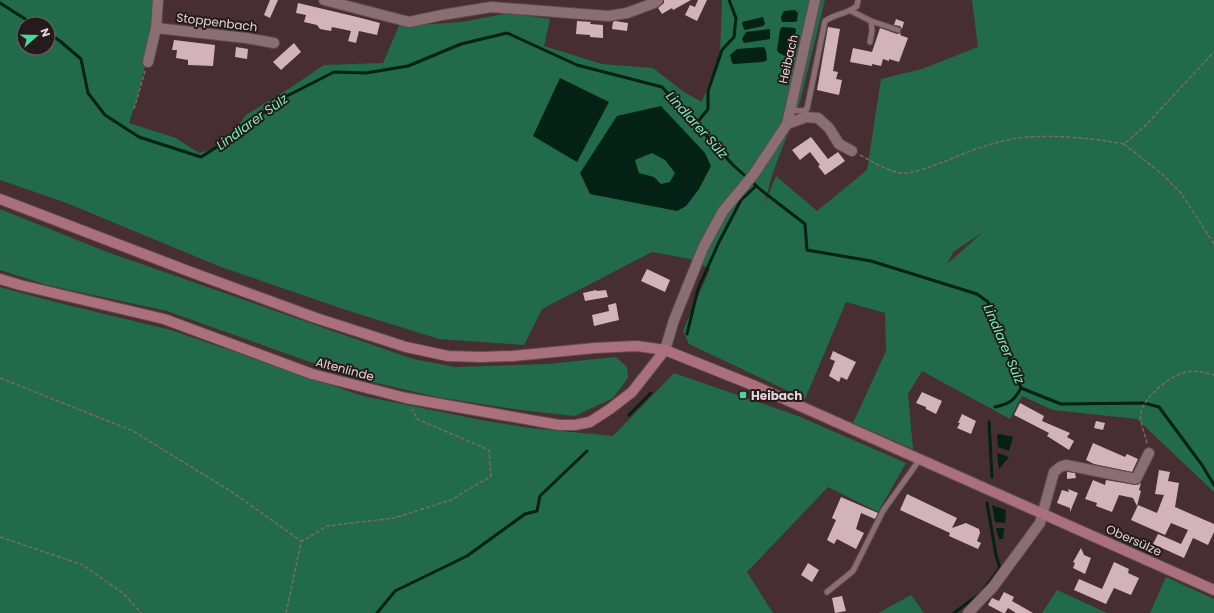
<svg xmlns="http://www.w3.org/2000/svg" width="1214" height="613" viewBox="0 0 1214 613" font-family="Poppins,sans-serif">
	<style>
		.green { fill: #216b4b; fill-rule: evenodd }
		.water { fill: #032114; fill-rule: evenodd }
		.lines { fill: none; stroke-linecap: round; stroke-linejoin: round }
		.stream { stroke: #032114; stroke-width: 3 }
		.building { fill: #d2b3b9 }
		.lane-casing { stroke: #5f4b4f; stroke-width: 7 }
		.street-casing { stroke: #5f4b4f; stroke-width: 12 }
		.secondary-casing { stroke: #5f4b4f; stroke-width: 12 }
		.path { stroke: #7c676b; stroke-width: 1.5; stroke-dasharray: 4 2; stroke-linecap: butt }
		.lane { stroke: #8b6e74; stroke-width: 5 }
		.street { stroke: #8b6e74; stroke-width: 10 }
		.secondary { stroke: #aa707e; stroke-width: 10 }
		.poi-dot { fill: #50d398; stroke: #251a1c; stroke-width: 1.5 }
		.labels { text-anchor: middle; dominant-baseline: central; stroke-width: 4; stroke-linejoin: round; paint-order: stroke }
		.street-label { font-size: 12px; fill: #e3d3d6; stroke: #251a1c }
		.poi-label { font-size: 12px; font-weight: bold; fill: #e3d3d6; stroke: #251a1c; text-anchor: start }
		.water-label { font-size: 13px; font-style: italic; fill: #72f2b5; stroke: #251a1c }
	</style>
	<rect width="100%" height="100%" fill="#462e33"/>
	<g class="green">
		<path d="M0,0H159L158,13L138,95L129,123L176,138L199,153L223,146L246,115L290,88L324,65L383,63L399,26L462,22L509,13L550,19L544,46L602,64L653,68L684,92L702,102L720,53L722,0H825L800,102L773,172L764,205L776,176L817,211L867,170L881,79L922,69L978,47L972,0H1214V492L1137,419L1053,410L1022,396L1010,419L922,371L908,394L913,449L853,423L886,351L885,313L846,302L805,399L689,344L683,331L710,269L690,259L652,252L542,309L524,345L439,339L346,310L221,267L64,202L0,180ZM24,24H48V48H24ZM983,232L947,264L953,252Z"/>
		<polygon points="0,209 107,252 413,359 455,367 548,364 616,357 627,367 628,378 613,398 575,416 520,410 437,397 355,378 167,311 47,285 0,270"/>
		<polygon points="0,287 59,303 171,330 363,396 481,420 530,428 613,436 674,373 798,416 906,463 878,512 828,487 747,572 773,613 0,613"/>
		<polygon points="1166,577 1214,599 1214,613 1150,613"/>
		<polygon points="1057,590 1107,613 1042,613"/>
		<polygon points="911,595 924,613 878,613"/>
	</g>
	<g class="water">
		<polygon points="795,10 798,13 797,21 794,22 782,22 781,17 784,11"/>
		<polygon points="763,17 765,24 763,26 745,30 743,27 742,22"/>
		<polygon points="782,27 795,28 796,30 791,57 789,58 779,53 777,50 780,30"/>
		<polygon points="770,29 770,39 744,43 742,39 746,32"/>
		<polygon points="764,47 766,51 767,60 763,62 734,64 732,63 730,55 737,49"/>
		<polygon points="560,78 609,102 577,162 533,136"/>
		<path d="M661,106L705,153L711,166L699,189L686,206L677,211L590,194L580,173L617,116ZM652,153L665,160L675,173L670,182L661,184L654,177L639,173L635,160Z"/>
		<polygon points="999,434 1013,437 1009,451 998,447 997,435"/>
		<polygon points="997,453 1009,457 999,469"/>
		<polygon points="992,505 1006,510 1005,523 995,522"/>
		<polygon points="996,528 1004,528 1003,539 999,539"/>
	</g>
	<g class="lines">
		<g class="stream">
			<polyline points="0,3 33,24"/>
			<polyline points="48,33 60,41 81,59 88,93 105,115 139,137 201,157 231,138 283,98 334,72 366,73 408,66 461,44 507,33 577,65 662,87 733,165 761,190 805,224 807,250 871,261 977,294 988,302 1021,388 1061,404 1144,403 1159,407 1202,465 1214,485"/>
			<polyline points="696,124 708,109 708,91 722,50 734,37 736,18 729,0"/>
			<polyline points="687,334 698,289 719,242 741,200 756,186"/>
			<path d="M995,407C1009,404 1014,401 1021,388"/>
			<polyline points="629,415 651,393"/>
			<polyline points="989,422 992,477"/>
			<polyline points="377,613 395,591 467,556 525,514 537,511 540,496 587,451"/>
			<polyline points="954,613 981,593 1000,568 996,555 987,503"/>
		</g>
	</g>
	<g class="building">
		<polygon points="270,0 278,0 270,18 264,15"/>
		<polygon points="664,0 691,0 673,10 672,8 662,14 658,8 664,3"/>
		<polygon points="698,0 707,0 697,21 685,15 690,5 695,7"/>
		<polygon points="298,3 357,17 380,23 377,35 359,31 356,43 348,41 351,31 332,27 331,31 320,29 317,25 304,22 306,15 296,13"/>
		<polygon points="896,19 904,22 902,29 900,26 894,25"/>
		<polygon points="577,21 591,22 590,24 603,25 603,38 590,37 590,35 576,34"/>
		<polygon points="615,21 628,23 627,31 612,29 613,22"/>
		<polygon points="828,27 840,29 833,71 838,72 836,79 842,80 839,95 817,90"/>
		<polygon points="880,28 897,34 901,33 900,35 908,38 899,62 889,59 889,61 883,59 881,66 872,64 872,66 850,62 853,48 872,52"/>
		<polygon points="174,40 215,45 213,66 188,65 188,60 176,58 177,50 172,50"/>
		<polygon points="294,43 301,52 281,70 273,62"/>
		<polygon points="236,47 248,49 247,59 235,57"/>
		<polygon points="811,137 828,159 838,152 845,161 825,175 818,166 820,165 810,152 800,160 792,150"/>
		<polygon points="647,269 670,280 665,292 641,281"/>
		<polygon points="596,290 597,291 606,290 608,297 585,301 583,293"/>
		<polygon points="616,303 619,320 594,326 592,315 609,311 608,305"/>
		<polygon points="833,351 856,362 847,380 841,377 839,382 829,376 835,361 830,359"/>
		<polygon points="922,392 942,401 936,414 926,409 926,407 916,403"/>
		<polygon points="1020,403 1044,416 1042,421 1070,433 1067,437 1074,441 1069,450 1047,436 1049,433 1014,415"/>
		<polygon points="962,414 976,421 971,434 957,428 960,423 958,423"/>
		<polygon points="1096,421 1105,423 1103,430 1094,428"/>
		<polygon points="1093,443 1125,457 1127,454 1138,459 1132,472 1094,464 1086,460"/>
		<polygon points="1159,470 1170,472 1168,481 1179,483 1175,507 1214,524 1214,532 1208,545 1193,538 1184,558 1153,544 1158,534 1181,544 1188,530 1171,523 1165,535 1131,520 1138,505 1157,513 1164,495 1155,494"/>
		<polygon points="1067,472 1075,473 1076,478 1067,479"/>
		<polygon points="1093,480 1105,485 1106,480 1135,485 1141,483 1139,490 1141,491 1137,506 1133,498 1119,495 1112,512 1096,506 1097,503 1085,499"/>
		<polygon points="1068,489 1078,493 1070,512 1070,508 1057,503 1062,490 1069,492"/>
		<polygon points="907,494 957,518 952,528 966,523 979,529 980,533 977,541 981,543 978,549 949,536 950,533 900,510"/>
		<polygon points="841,497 878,513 875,519 861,513 856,529 864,533 856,549 837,539 834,544 827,540 836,520 832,518"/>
		<polygon points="1081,548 1084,555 1091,558 1085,574 1073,568 1075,563 1073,562"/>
		<polygon points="1114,562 1129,569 1128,573 1139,578 1131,595 1114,588 1106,604 1074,590 1079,579 1102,589"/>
		<polygon points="808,563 819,570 812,582 801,575"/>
		<polygon points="1004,592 1014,597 1012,601 1033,613 1016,613 1008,608 1005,613 1003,613 988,605 992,598 999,601"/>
		<polygon points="842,596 846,611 835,613 832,598"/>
	</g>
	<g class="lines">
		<defs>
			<g id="lane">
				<polyline points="851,11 871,21 872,31 870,42"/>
				<polyline points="871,21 898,30"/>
				<path d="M790,110L803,111L807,109L825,21C835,14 847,14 857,6L858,0"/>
				<polyline points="827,592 853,571 883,511 920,459"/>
			</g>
			<g id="street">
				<polyline points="324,0 409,22 442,15 491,7 608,16 627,13 654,3 658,0"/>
				<polyline points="156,28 246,38 274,43"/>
				<polyline points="148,62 156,28 158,0"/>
				<polyline points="787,124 806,117 818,118 829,128 839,144 852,151"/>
				<polyline points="665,350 674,320 703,248 723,211 754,174 787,124 815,0"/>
				<polyline points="968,613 993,587 1040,523 1054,472 1060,467 1066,465 1136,479 1149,453"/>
			</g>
			<g id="secondary">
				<polyline points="0,199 188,271 316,318 406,347 448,356 481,357 513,356 595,348 637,346 665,350 755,386 1214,590"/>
				<polyline points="0,279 20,285 164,319 312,374 406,398 559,425 575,425 590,422 610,409 632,392 665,350"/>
			</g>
		</defs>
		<use href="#lane" class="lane-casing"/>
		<use href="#street" class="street-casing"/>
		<use href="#secondary" class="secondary-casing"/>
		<g class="path">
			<polyline points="134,109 145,71"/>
			<polyline points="1124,144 1162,174 1181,193 1214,244"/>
			<path d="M860,155C871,161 893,174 905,173C919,172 933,165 946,161C969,151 993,142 1018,138C1050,134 1092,138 1124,144L1145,126L1214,52"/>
			<polyline points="0,378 133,431 232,492 301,541"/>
			<path d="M1147,443C1145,436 1139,419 1141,412C1144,397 1171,375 1186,372C1196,370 1204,372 1214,375"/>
			<polyline points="0,537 83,565 124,594 141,613"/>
			<polyline points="286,613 301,542 327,526 394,518 451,500 491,476 489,450 417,419 412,409"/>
		</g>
		<use href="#lane" class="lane"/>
		<use href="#street" class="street"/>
		<use href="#secondary" class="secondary"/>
	</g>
	<rect class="poi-dot" x="739" y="391" width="8" height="8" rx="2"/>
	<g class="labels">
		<g class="street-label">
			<text transform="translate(217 22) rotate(7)">Stoppenbach</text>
			<text transform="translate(788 59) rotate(-77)">Heibach</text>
			<text transform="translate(345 369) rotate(15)">Altenlinde</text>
			<text transform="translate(1134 540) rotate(24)">Obersülze</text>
		</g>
		<g class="poi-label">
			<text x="751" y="395">Heibach</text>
		</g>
		<g class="water-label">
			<text transform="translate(252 122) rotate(-36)">Lindlarer Sülz</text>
			<text transform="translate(697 125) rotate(48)">Lindlarer Sülz</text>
			<text transform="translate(1004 344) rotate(67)">Lindlarer Sülz</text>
		</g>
	</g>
	<g transform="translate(36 36) rotate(70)"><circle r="19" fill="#251a1c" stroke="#716466"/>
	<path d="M0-3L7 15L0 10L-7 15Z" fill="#50d398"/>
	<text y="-6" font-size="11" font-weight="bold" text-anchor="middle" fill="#e3d3d6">N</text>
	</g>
</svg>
